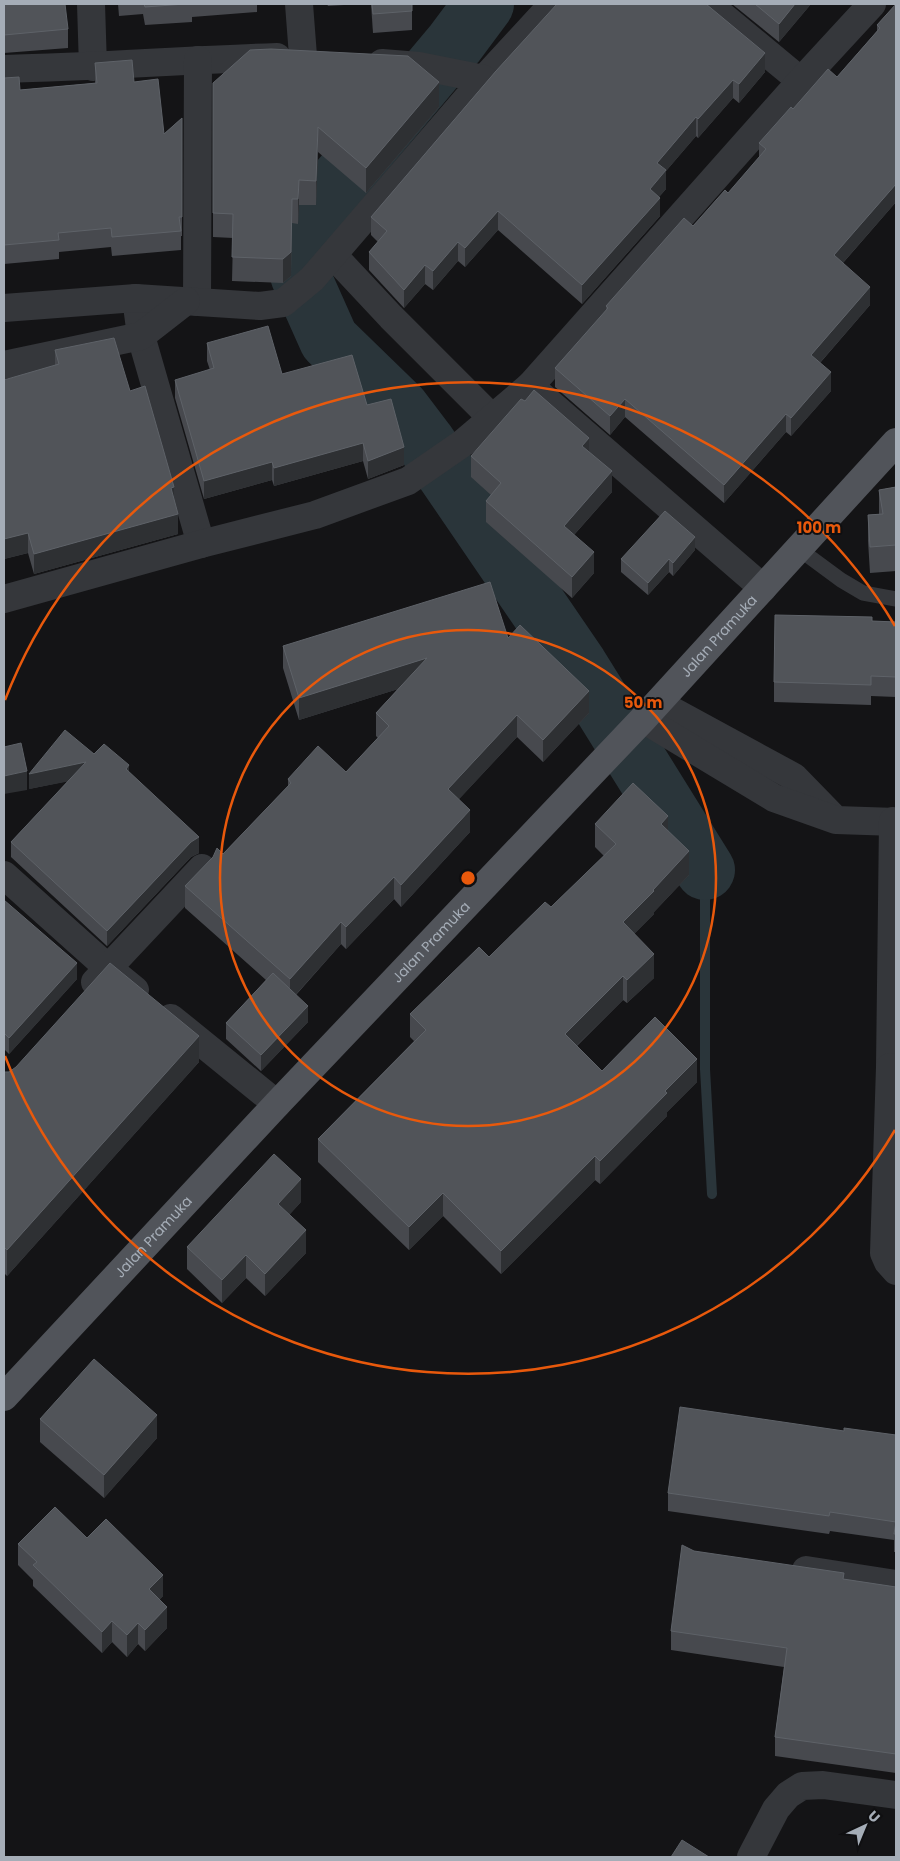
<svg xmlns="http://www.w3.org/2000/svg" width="900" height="1861" viewBox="0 0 900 1861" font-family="Poppins,sans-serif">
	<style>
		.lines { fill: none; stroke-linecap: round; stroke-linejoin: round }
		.stream { stroke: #2a353a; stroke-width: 10 }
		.river { stroke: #2a353a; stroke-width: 60 }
		.service { stroke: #35373b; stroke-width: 15 }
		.minor { stroke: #35373b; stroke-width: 28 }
		.primary { stroke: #51545a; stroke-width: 28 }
		.wall { fill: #47494e }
		.shaded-wall { fill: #2e3033 }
		.building { fill: #515459; stroke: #5e6268 }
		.ring { fill: none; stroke: #e8590c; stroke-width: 2.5 }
		.labels { text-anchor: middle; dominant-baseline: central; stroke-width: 4; stroke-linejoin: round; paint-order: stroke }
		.street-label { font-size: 14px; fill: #a5adb7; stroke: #0f0f11 }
		.centre { fill: #e8590c; stroke: #0f0f11; stroke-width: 2.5 }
		.ring-label { font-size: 15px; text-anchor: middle; font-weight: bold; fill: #e8590c; stroke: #0f0f11; stroke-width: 4; stroke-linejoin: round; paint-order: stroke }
	</style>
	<rect width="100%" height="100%" fill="#141416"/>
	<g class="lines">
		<polyline class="stream" points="705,870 705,1069 712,1194"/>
		<polyline class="river" points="484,4 455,43 321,203 306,234 300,275 329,340 400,409 425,442 578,666 705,870"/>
		<polyline class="service" points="799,549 841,580 863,593 896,599"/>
		<g class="minor">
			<polyline points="91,4 93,67"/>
			<polyline points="299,4 303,56"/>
			<polyline points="708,4 801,81"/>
			<path d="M4,69C95,67 186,60 277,57"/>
			<polyline points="484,79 553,4"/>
			<polyline points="333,255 391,317 493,419"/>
			<polyline points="136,298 141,336 201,544"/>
			<polyline points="197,302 198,60"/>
			<polyline points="4,308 136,298 260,306 283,303 312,279 484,79 419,66 382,63"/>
			<polyline points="4,365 141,336 186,301"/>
			<polyline points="530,386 763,588"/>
			<polyline points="4,599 201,544 315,515 408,481 463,443 530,386 801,81 872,4"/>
			<polyline points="658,703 794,777 831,815"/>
			<polyline points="643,719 774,798 836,820 896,822"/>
			<polyline points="893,821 890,1067 896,1067"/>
			<polyline points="4,875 108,968 135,990"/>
			<polyline points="95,982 202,868"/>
			<polyline points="171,1018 277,1104"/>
			<polyline points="890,1067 884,1253 888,1262 896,1271"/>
			<polyline points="806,1570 896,1584"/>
			<polyline points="751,1857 776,1809 788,1795 802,1786 823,1785 896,1795"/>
		</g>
		<path class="primary" id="s1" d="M4,1397L277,1104L643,719L896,442"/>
	</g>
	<g class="wall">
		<polygon points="4,4 68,29 68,48 4,53"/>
		<polygon points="118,4 257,4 257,12 192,17 192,22 145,25 143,14 119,16"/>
		<polygon points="327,4 360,4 328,6"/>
		<polygon points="371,4 412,4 412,30 373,33"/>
		<polygon points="732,4 811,4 779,42"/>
		<polygon points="896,4 896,202 843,263 870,305 820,363 831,391 791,436 786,432 724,503 625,417 610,435 555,387 555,368 606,311 606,306 728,193 759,158 759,143 793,109 837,77 877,31 877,25"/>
		<polygon points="95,63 134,82 164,134 182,118 182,236 181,236 181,250 112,256 111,247 59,252 59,259 4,264 4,78 20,90 95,83"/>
		<polygon points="496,71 765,72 739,103 733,98 698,138 696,136 666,171 666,189 659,197 660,216 582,304 498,230 465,267 458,261 433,290 425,284 404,308 369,270 369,252 378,242 371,235 371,217"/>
		<polygon points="213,83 439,107 366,193 318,152 316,205 299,205 298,224 292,223 291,276 283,283 232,281 233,238 213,237"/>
		<polygon points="207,343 282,374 367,405 404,465 368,479 363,461 274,486 272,480 204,499 175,398 175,380 210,370 207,361"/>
		<polygon points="55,350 130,391 174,499 178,534 34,574 28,553 4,559 55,366"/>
		<polygon points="589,452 612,492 574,535 594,573 572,598 486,522 486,501 491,495 471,477 471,456"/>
		<polygon points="896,487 896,571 870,573 868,541 868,515 879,514 879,490"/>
		<polygon points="695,550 673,576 669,572 648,595 621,572 621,559"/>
		<polygon points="872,621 896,622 896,697 871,696 871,705 774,702 774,682"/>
		<polygon points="508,638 589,713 543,762 517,737 459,799 470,832 401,907 394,899 346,949 341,944 296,995 308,1022 261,1071 226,1039 226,1023 266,980 185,908 185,886 223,854 288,786 288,779 346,772 378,738 376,736 376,713 398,689 299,720 283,668 283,646"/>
		<polygon points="94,754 129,772 199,853 191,857 107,946 11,857 11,842 68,781 29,789"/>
		<polygon points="595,824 668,830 689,875 654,912 654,914 634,934 654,978 627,1003 623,1000 577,1046 602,1071 697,1082 667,1112 667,1116 600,1184 595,1180 501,1274 443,1216 409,1250 318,1162 318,1139 414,1041 410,1037 410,1014 489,957 551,907 604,856 595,847"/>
		<polygon points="4,900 77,979 9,1054 4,1049"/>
		<polygon points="199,1062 7,1276 4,1273 4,1072"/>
		<polygon points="301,1202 289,1215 306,1253 265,1296 246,1278 222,1303 187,1269 187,1247"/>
		<polygon points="40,1419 157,1438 104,1498 40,1442"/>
		<polygon points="844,1431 896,1435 896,1552 894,1552 894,1540 830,1531 829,1534 668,1511 668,1493"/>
		<polygon points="87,1538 163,1596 159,1600 167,1628 145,1651 138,1644 127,1657 112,1642 102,1653 33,1586 33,1580 18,1565 18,1544"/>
		<polygon points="694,1551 844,1579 896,1587 896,1773 775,1756 775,1737 784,1667 671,1650 671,1631"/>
	</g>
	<g class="shaded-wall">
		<polygon points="795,4 811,4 779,42 779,24"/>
		<polygon points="765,53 765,72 739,103 739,84"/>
		<polygon points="733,80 733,98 698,138 698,119"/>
		<polygon points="439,82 439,107 366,193 366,168"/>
		<polygon points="696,117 696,136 666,171 666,189 650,207 650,189 657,163"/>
		<polygon points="318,127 318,152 316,205 316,181"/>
		<polygon points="299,180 299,205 298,224 298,199"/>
		<polygon points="896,184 896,202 834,273 834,255"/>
		<polygon points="660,198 660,216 582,304 582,285"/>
		<polygon points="292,199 291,276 283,283 283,259"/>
		<polygon points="498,211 498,230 465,267 465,248"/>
		<polygon points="458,242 458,261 433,290 433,271"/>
		<polygon points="425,265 425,284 404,308 404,290"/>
		<polygon points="870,287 870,305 811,373 811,355"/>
		<polygon points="831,372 831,391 791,436 791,418"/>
		<polygon points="625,399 625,417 610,435 610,416"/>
		<polygon points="786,414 786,432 724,503 724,485"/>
		<polygon points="589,438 589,458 582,446"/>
		<polygon points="363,443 363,461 274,486 274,468"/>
		<polygon points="404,447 404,465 368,479 368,461"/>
		<polygon points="272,462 272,480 204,499 204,481"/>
		<polygon points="612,471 612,492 564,546 564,526"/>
		<polygon points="174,487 174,507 171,488"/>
		<polygon points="178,514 178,534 34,574 34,554"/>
		<polygon points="28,533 28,553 4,559 4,539"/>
		<polygon points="695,537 695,550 673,576 673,563"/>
		<polygon points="594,552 594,573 572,598 572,577"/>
		<polygon points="669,559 669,572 648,595 648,583"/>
		<polygon points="427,658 427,680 299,720 299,698"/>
		<polygon points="589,691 589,713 543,762 543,740"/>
		<polygon points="517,715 517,737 448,811 448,789"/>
		<polygon points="86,762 86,778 29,789 29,774"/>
		<polygon points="129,765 129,780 126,769"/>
		<polygon points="27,771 27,790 4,794 4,776"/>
		<polygon points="470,810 470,832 401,907 401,885"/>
		<polygon points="668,816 668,839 661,824"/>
		<polygon points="199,837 199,853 191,857 107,946 107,931 191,842"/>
		<polygon points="689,851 689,875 654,912 654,914 623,945 623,922"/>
		<polygon points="394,877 394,899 346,949 346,927"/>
		<polygon points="341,922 341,944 290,1001 290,979"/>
		<polygon points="654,954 654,978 627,1003 627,980"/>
		<polygon points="77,963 77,979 9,1054 9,1038"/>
		<polygon points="623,976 623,1000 565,1057 565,1034"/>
		<polygon points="308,1006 308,1022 261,1071 261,1055"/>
		<polygon points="199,1036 199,1062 7,1276 7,1250"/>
		<polygon points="697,1059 697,1082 667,1112 667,1116 600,1184 600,1161 665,1091"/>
		<polygon points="595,1156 595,1180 501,1274 501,1251"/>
		<polygon points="301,1179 301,1202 278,1227 278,1204"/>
		<polygon points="443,1193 443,1216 409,1250 409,1227"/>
		<polygon points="306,1230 306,1253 265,1296 265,1274"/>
		<polygon points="246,1255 246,1278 222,1303 222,1280"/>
		<polygon points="157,1415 157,1438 104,1498 104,1475"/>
		<polygon points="163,1575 163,1596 149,1610 149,1589"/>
		<polygon points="167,1607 167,1628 145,1651 145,1630"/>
		<polygon points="112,1621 112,1642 102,1653 102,1632"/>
		<polygon points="138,1623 138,1644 127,1657 127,1635"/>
	</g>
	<g class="building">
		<polygon points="4,4 65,4 68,29 4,35"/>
		<polygon points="144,4 185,4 145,7"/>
		<polygon points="372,4 412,4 412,11 373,14"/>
		<polygon points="557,4 706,4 765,53 739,84 733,80 698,119 696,117 657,163 666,170 650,189 660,198 582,285 498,211 465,248 458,242 433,271 425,265 404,290 369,252 387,231 371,217 496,71"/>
		<polygon points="755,4 795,4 779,24"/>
		<polygon points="896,4 896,184 834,255 870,287 811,355 831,372 791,418 786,414 724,485 625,399 610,416 555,368 608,308 606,306 684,218 693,226 725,190 728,193 766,149 759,143 791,107 793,109 828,69 837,77 880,28 877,25"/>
		<polygon points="271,49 408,56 439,82 366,168 318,127 316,181 299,180 298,199 292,199 291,252 283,259 232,257 233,214 213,213 213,83 250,50"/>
		<polygon points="132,60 134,82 158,79 164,134 182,118 182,217 179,217 181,231 112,237 111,228 58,233 59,240 4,245 4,78 19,77 20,90 97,83 95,63"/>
		<polygon points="268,326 282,374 352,355 367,405 391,399 404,447 368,461 363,443 274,468 272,462 204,481 175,380 214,368 207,343"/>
		<polygon points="114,338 130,391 145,386 174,487 171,488 178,514 34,554 28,533 4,539 4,380 59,364 55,350"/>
		<polygon points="534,390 589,438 582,446 612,471 564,526 594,552 572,577 486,501 501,483 471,456 521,399 525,401"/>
		<polygon points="896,487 896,545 870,547 868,515 883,514 879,490"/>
		<polygon points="665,511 695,537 673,563 669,559 648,583 621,559"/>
		<polygon points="490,582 508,638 520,625 589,691 543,740 517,715 448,789 470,810 401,885 394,877 346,927 341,922 290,979 185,886 213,857 217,848 223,854 291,783 288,779 318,746 346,772 389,726 376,713 427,658 299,698 283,646"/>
		<polygon points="775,615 872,617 872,621 896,622 896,677 871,676 871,685 774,682"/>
		<polygon points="65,730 94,754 104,744 129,765 126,769 199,837 191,842 107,931 11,842 86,762 29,774"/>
		<polygon points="21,743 27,771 4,776 4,747"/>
		<polygon points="633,783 668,816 661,824 689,851 653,890 654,891 623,922 654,954 627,980 623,976 565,1034 602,1071 655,1017 697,1059 665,1091 667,1093 600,1161 595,1156 501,1251 443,1193 409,1227 318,1139 426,1030 410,1014 479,947 489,957 545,902 551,907 616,844 595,824"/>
		<polygon points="4,900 77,963 9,1038 4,1033"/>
		<polygon points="110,963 199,1036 7,1250 4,1247 4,1072 9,1072 16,1067"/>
		<polygon points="273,973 308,1006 261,1055 226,1023"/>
		<polygon points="274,1154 301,1179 278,1204 306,1230 265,1274 246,1255 222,1280 187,1247"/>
		<polygon points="94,1359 157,1415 104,1475 40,1419"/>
		<polygon points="680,1407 844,1431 844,1428 896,1435 896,1534 894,1534 896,1522 830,1512 829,1516 668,1493"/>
		<polygon points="55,1507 87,1538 106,1519 163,1575 149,1589 167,1607 145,1630 138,1623 127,1635 112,1621 102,1632 33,1565 37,1562 18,1544"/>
		<polygon points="682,1545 694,1551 844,1573 843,1579 896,1587 896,1754 775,1737 787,1648 671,1631"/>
		<polygon points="682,1840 709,1857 671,1857"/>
	</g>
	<g class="ring">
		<circle cx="468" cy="878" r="248"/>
		<path d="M895 1130A496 496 0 0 1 5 1056M5 700A496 496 0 0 1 895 626"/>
	</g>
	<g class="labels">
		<g class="street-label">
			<text stroke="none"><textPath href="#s1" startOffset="1044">Jalan Pramuka</textPath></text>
			<text stroke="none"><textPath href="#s1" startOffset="624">Jalan Pramuka</textPath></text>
			<text stroke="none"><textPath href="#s1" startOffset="219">Jalan Pramuka</textPath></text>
		</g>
	</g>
	<circle cx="468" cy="878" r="8" class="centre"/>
	<g class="ring-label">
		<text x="819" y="533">100 m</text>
		<text x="643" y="708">50 m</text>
	</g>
	<rect width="900" height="1861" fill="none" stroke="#a5adb7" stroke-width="10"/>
	<g transform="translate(865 1826) rotate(44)" stroke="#0f0f11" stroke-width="4" paint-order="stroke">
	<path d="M0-4L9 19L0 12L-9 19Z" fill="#a5adb7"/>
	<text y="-8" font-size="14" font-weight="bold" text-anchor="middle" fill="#a5adb7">U</text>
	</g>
</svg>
